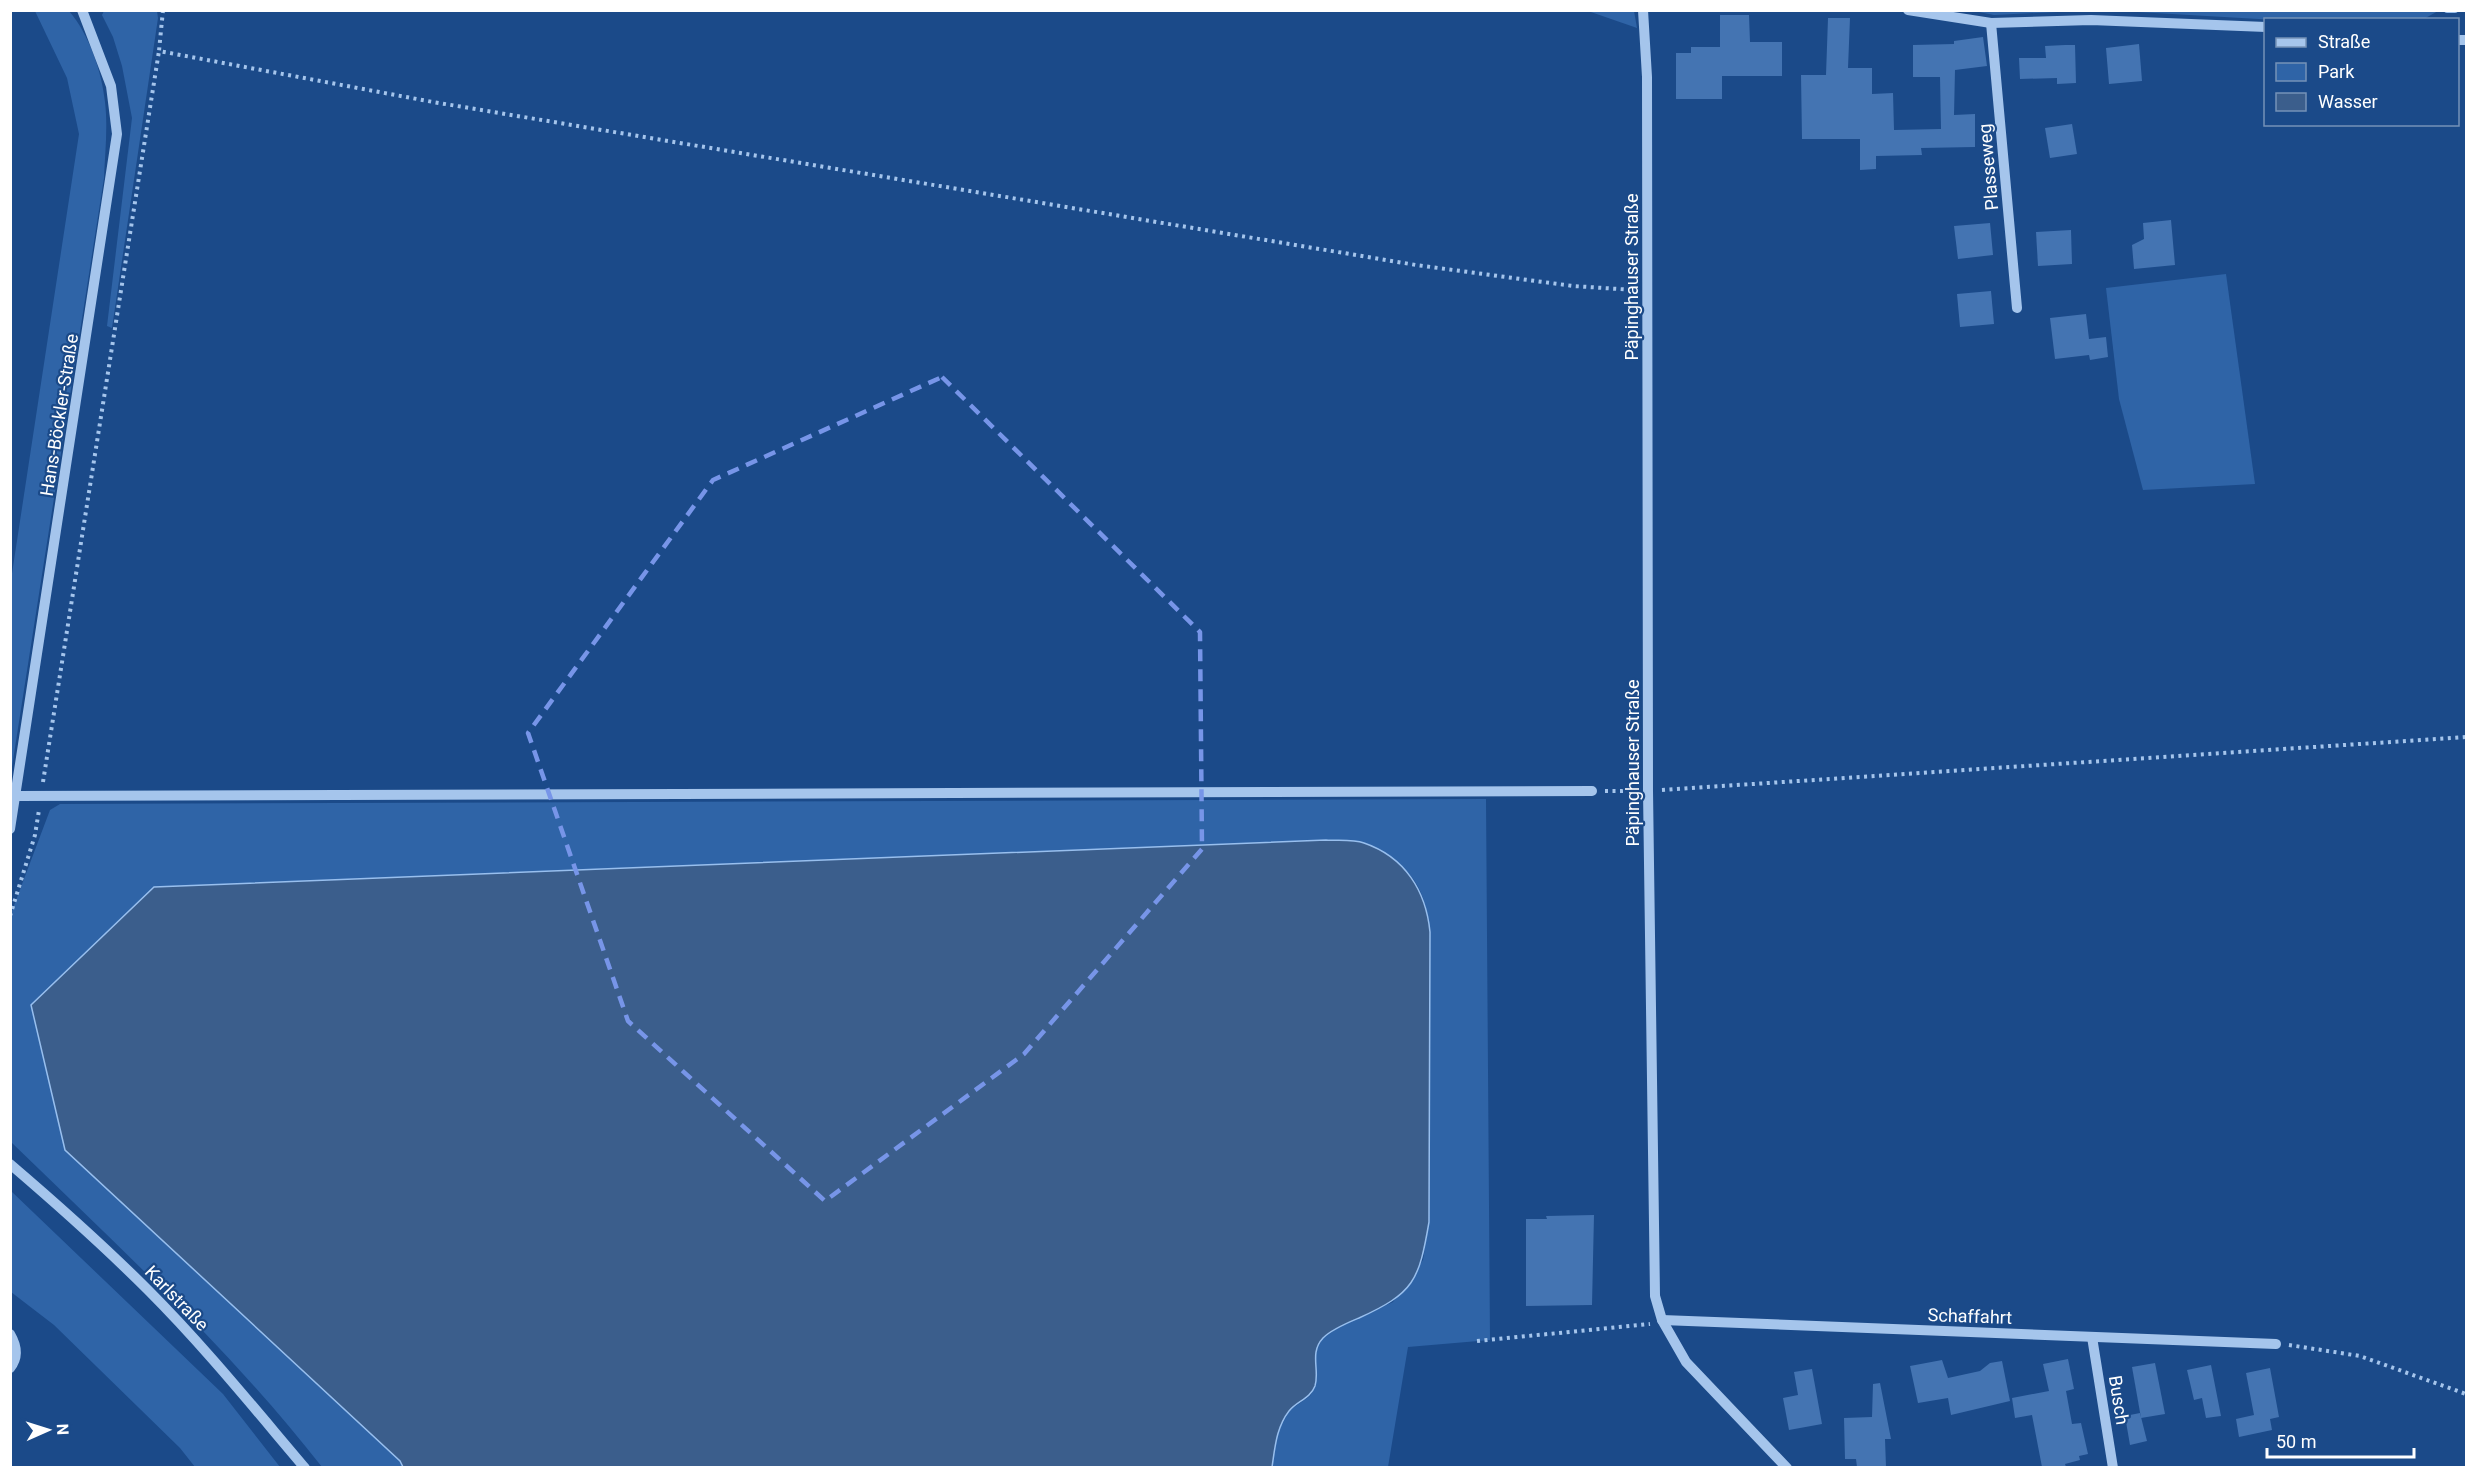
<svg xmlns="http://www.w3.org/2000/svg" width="2477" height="1478" viewBox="0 0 2477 1478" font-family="Roboto,sans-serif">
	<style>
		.green { fill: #2f64a7 }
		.water { fill: #3b5e8c; stroke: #98bfee; stroke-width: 1.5 }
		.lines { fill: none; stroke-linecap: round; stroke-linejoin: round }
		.stream { stroke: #98bfee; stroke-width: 6 }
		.building { fill: #4474b2 }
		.path { stroke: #a5c5ec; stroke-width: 4; stroke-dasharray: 3 4.5; stroke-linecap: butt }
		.minor { stroke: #a5c5ec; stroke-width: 10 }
		.marked { fill: none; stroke: #7795e8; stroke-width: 4.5; stroke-dasharray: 12 8; stroke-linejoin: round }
		.labels { text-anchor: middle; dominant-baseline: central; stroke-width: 4.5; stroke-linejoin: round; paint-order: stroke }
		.street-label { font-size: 18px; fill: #fff; stroke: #1b4a89 }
	</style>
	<rect width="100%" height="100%" fill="#1b4a89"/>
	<g class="green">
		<path d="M35,11H69C89,34 102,72 105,102C108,127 105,153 104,178L11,773V580L79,134L67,78Z"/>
		<polygon points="104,11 157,11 158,18 112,328 107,326 132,118 122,66 113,37 102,15"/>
		<polygon points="1588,11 1634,11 1637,28"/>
		<polygon points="1974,11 1974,10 2078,11 1994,15"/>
		<polygon points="2120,11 2438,11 2422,20 2276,20"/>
		<polygon points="2226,274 2255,484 2143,490 2119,399 2106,288"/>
		<path d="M1486,799L1490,1340L1408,1347L1388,1467H1272L1278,1431L1290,1410L1310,1396L1316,1385L1315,1354L1322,1339L1340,1326L1393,1302L1423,1260L1429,1222L1430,932C1425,881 1407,864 1363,842L400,1461L403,1467H322C230,1349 118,1246 11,1142L10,916L50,810L60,804Z"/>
		<polygon points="11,1191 223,1394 280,1467 195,1467 180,1448 54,1325 11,1292"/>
	</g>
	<path class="water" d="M1326,840C1338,841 1353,839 1364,843C1405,857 1426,891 1430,932L1429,1222C1419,1281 1414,1293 1359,1318C1347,1323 1332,1329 1323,1338C1309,1353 1320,1370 1315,1386C1310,1399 1297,1401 1289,1411C1276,1428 1275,1448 1272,1467H403L400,1461L65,1150L31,1005L154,887Z"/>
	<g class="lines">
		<polyline class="stream" points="2447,10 2455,10"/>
	</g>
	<g class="building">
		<polygon points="1720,15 1749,15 1750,42 1782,42 1782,76 1722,76 1722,99 1676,99 1676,53 1691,53 1691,47 1720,47"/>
		<polygon points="1828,18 1850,18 1848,68 1872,68 1872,94 1893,93 1894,130 1941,129 1940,77 1913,77 1913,45 1954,44 1954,41 1983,37 1987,66 1955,70 1954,115 1975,114 1975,147 1921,148 1922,155 1876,156 1876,169 1860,170 1860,139 1802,139 1801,75 1826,75"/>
		<polygon points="2139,44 2142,81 2109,84 2106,48"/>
		<polygon points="2065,45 2075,45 2076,83 2057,84 2057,78 2020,79 2019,58 2046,58 2045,46"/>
		<polygon points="2072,124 2077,154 2050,158 2045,128"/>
		<polygon points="2171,220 2175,265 2134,269 2132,245 2144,239 2143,223"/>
		<polygon points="1990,223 1993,255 1958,259 1954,226"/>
		<polygon points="2071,230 2072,264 2038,266 2036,232"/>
		<polygon points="1991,291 1994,324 1960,327 1957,294"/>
		<polygon points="2086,314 2089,339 2106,337 2108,357 2090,360 2089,355 2055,359 2050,318"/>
		<polygon points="1594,1215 1592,1305 1526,1306 1526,1219 1547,1219 1546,1216"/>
		<polygon points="2068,1359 2074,1389 2066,1391 2072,1424 2081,1423 2088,1454 2079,1456 2080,1460 2065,1464 2066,1467 2042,1467 2032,1415 2015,1418 2012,1398 2049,1391 2043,1364"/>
		<polygon points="1942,1360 1948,1378 1980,1371 1990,1363 2002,1361 2010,1401 1951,1415 1948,1398 1918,1403 1910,1366"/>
		<polygon points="2155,1363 2165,1414 2141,1418 2132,1367"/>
		<polygon points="2211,1365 2221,1416 2206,1418 2202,1398 2194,1400 2187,1370"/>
		<polygon points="2270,1368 2279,1417 2270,1419 2272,1430 2239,1437 2236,1419 2254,1415 2246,1373"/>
		<polygon points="1812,1369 1822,1424 1789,1430 1783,1398 1798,1395 1794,1372"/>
		<polygon points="1880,1383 1891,1439 1885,1439 1886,1467 1857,1467 1856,1459 1845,1459 1844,1418 1872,1417 1873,1384"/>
		<polygon points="2140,1413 2147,1441 2130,1445 2125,1416"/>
	</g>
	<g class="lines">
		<g class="path">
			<polyline points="163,10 159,51 433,102 1416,265 1573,286 1634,290"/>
			<polyline points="43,782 159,51"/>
			<polyline points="1662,790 2466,737"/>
			<polyline points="1605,791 1634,791"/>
			<polyline points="10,916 35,835 39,810"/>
			<polyline points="1477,1341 1650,1324"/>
			<polyline points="2289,1345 2360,1356 2466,1394"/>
		</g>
		<g class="minor">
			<polyline points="1643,10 1647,77 1648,791 1655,1296 1662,1320 1686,1362 1787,1468"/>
			<polyline points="1908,10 1991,23 2091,20 2266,27"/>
			<polyline points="1991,23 2017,308"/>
			<polyline points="2458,40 2466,40"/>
			<polyline points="18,796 1592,791"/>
			<polyline points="10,829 117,134 111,86 82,10"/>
			<path d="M10,1164C58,1205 104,1246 148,1290C204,1346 254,1408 305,1468"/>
			<polyline points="1662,1320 2276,1344"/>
			<path d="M10,1334C17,1346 19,1357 10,1368"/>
			<polyline points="2092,1337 2113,1468"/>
		</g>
	</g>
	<path class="marked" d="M942,377L1200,632L1202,849L1024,1054L825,1201L628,1021L528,733L713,480Z"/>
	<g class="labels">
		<g class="street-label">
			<text transform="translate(1988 167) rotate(-95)">Plasseweg</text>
			<text transform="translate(1631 277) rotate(-90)">Päpinghauser Straße</text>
			<text transform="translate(59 415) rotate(-81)">Hans-Böckler-Straße</text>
			<text transform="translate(1632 763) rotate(-90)">Päpinghauser Straße</text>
			<text transform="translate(177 1298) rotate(46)">Karlstraße</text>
			<text transform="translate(1970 1316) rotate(2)">Schaffahrt</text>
			<text transform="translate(2119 1400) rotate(81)">Busch</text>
		</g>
	</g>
	<rect width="2477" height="1478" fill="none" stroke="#ffffff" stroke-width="24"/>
	<rect x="2264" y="18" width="195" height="108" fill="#1b4a89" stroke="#7692b8" stroke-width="1.5"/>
	<rect x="2276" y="38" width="30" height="9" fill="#a5c5ec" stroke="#7692b8" stroke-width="1.5"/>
	<text x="2318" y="48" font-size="18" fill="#ffffff">Straße</text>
	<rect x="2276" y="63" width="30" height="18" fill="#2f64a7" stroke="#7692b8" stroke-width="1.5"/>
	<text x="2318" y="78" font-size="18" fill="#ffffff">Park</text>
	<rect x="2276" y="93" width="30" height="18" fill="#3b5e8c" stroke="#7692b8" stroke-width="1.5"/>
	<text x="2318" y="108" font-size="18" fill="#ffffff">Wasser</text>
	<g transform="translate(48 1430) rotate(87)" stroke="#1b4a89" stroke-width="4.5" paint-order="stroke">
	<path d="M0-4.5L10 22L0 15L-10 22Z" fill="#ffffff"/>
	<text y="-9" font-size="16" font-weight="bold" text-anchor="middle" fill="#ffffff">N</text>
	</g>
	<path d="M2267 1448v9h147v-9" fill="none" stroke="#ffffff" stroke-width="3"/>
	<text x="2276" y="1448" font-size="18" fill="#ffffff" stroke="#1b4a89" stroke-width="4.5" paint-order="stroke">50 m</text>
</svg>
